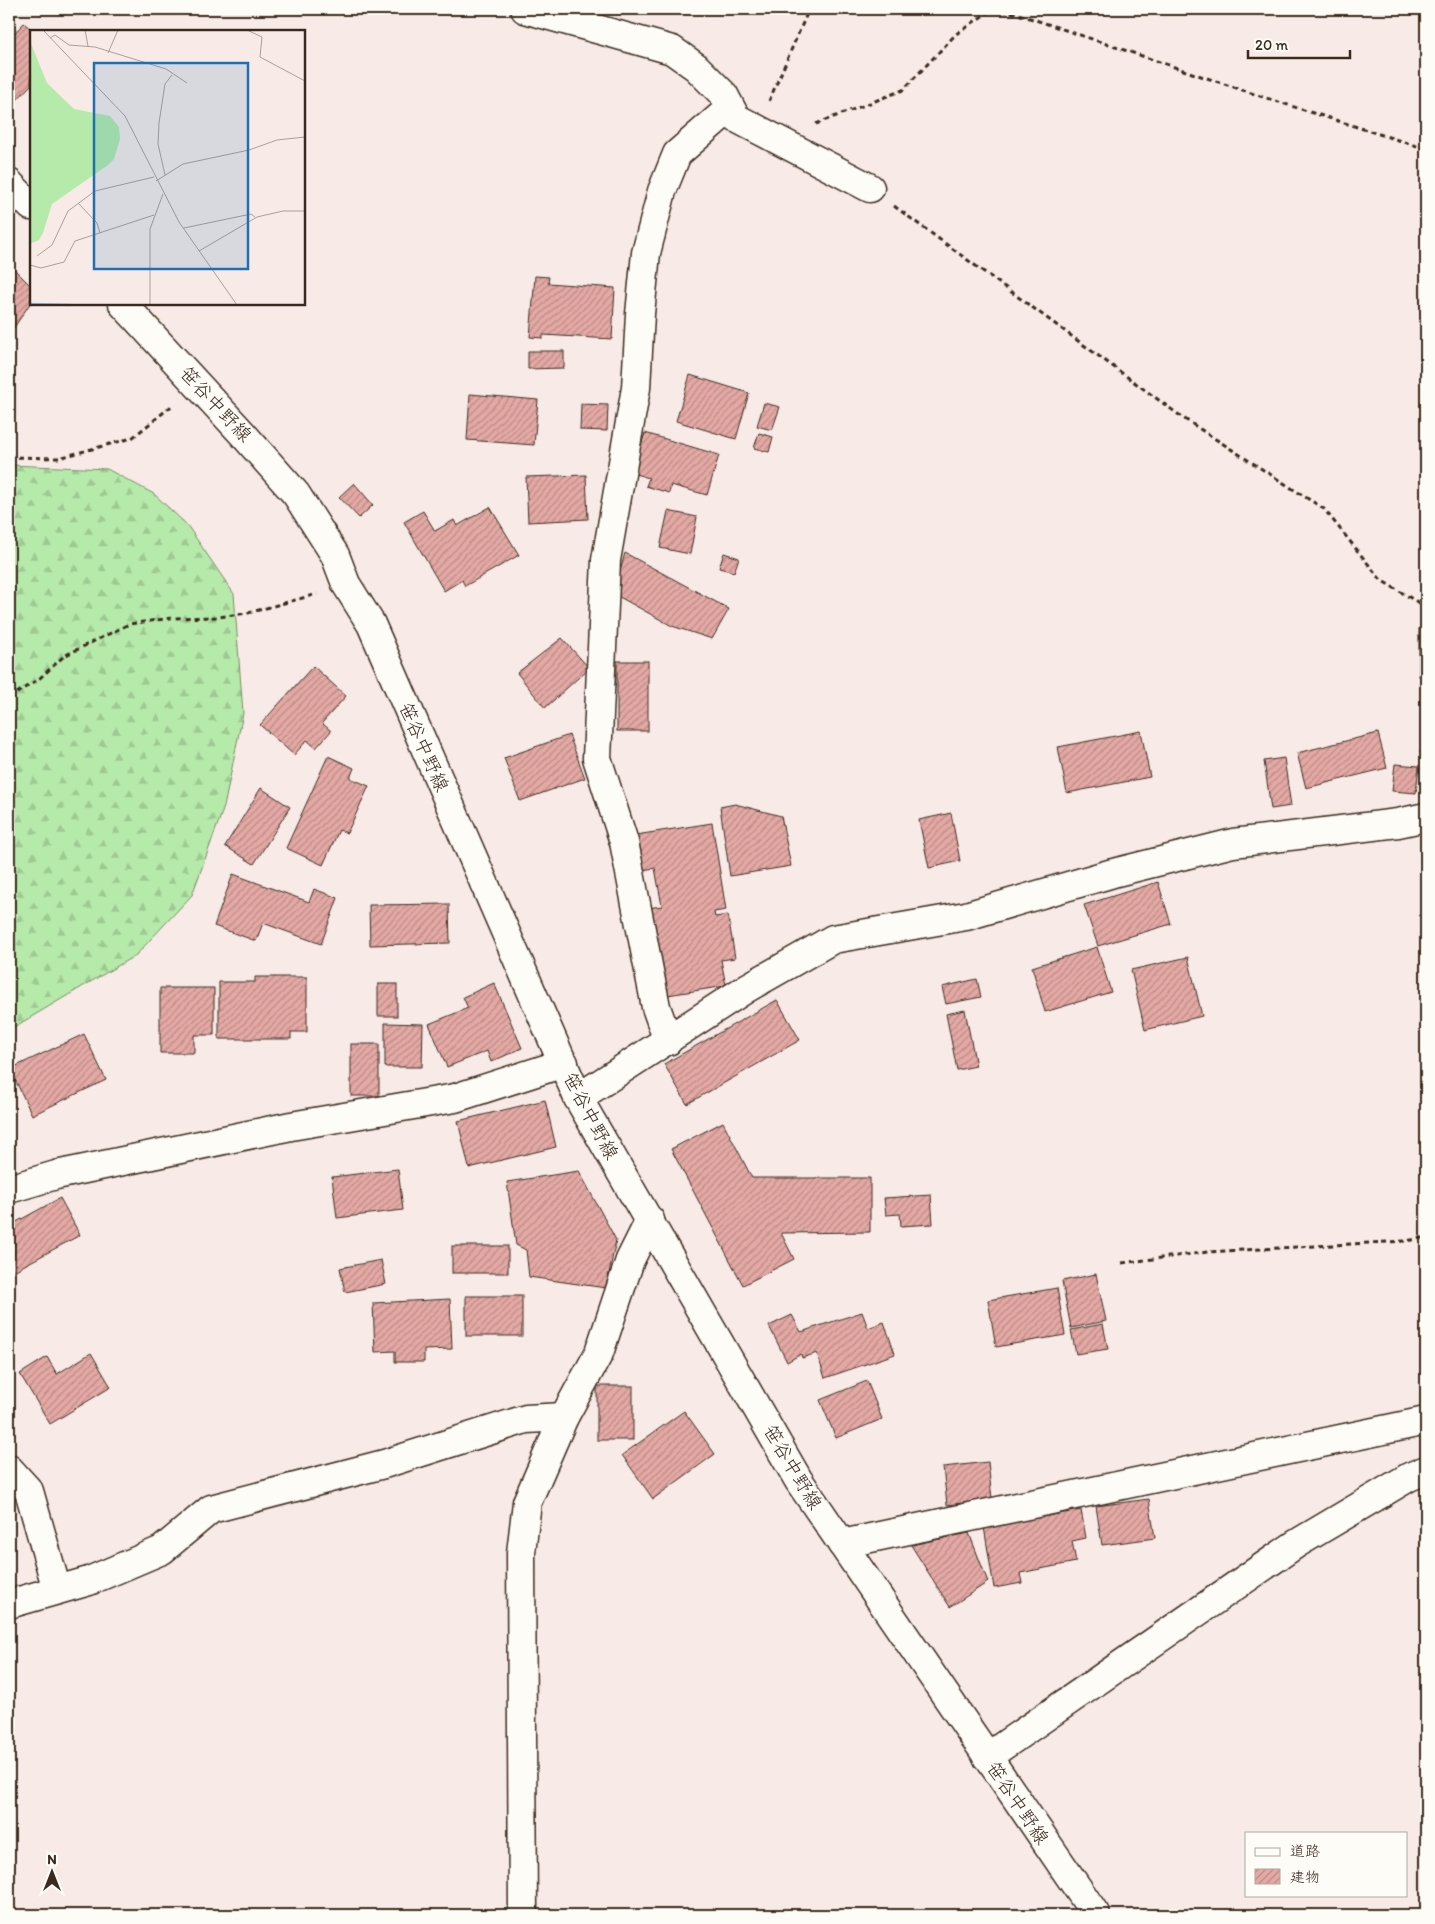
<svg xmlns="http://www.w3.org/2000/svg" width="1435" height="1924" viewBox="0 0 1435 1924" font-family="Itim,'Klee One',sans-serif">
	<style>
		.forest { fill: url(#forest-firs); stroke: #788a64 }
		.building { fill: url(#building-hatch); stroke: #3b2a1e }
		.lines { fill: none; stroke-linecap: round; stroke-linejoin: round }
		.street-casing { stroke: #3b2a1e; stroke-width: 31 }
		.secondary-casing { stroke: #3b2a1e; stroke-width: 31 }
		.path { stroke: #3b2a1e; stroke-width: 3; stroke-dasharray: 5 4; stroke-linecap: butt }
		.street { stroke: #fdfcf7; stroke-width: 28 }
		.secondary { stroke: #fdfcf7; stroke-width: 28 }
		.labels { text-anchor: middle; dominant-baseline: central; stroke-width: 4; stroke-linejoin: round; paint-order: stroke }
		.street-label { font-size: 19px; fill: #3b2a1e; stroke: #fdfcf7 }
		.inset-river { fill: none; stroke: #95c9f2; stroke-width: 2.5 }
		.inset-road { fill: none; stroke: #ac9e97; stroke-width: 1 }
		.view { fill: #1f6fb2; fill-opacity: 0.15; stroke: #1f6fb2; stroke-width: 2.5 }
		.inset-edge { fill: none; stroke: #3b2a1e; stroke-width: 2.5 }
	</style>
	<defs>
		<pattern id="forest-firs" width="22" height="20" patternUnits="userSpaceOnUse" patternTransform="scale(1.25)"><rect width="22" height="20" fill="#b6eaaa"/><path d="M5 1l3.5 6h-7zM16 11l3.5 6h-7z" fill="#9dc992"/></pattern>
		<pattern id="building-hatch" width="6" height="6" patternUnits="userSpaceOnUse" patternTransform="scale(1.25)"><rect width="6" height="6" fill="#e4a9a5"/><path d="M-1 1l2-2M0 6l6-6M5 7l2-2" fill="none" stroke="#ba8a86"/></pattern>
	</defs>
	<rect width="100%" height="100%" fill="#f8ebe7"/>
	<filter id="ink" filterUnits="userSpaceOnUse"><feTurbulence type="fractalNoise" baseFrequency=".02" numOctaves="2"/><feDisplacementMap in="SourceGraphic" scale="10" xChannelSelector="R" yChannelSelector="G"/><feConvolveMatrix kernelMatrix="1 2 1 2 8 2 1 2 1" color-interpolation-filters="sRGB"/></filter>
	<g filter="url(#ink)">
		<polygon class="forest" points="9,465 107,469 154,494 187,525 234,594 243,713 224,807 192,895 136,955 9,1030"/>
		<g class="building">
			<polygon points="24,23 33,31 31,85 9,108 9,39"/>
			<polygon points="11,266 31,286 31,302 9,335 9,270"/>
			<polygon points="535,276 549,277 548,283 615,288 612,339 543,335 543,338 530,337"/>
			<polygon points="528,351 564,351 564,368 528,369"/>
			<polygon points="690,375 749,393 736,439 676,421"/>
			<polygon points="470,394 538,400 534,445 467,440"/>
			<polygon points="764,403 780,407 772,430 757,426"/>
			<polygon points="581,404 608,405 607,431 580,430"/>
			<polygon points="645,433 719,455 707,495 671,485 669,493 646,486 649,478 632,473"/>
			<polygon points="759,433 773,437 769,452 754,448"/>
			<polygon points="586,475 588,519 528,522 526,477"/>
			<polygon points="354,483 373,505 359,518 339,497"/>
			<polygon points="490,507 519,555 465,586 462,580 444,591 404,522 423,511 435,531 454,520 457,526"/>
			<polygon points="668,511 697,517 690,554 660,548"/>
			<polygon points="625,553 729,609 712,639 672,626 614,594"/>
			<polygon points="724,553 739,558 734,572 719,568"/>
			<rect x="1419" y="629" width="7" height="47"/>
			<polygon points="562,638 589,668 545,708 517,673"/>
			<rect x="617" y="661" width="31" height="70"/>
			<polygon points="313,666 346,696 322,723 331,731 316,748 307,740 294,755 260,725"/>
			<polygon points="1141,731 1150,777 1067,793 1058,747"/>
			<polygon points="1378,733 1387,768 1306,788 1297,753"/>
			<polygon points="569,735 585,778 520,801 504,758"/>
			<polygon points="1426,748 1426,777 1420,750"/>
			<polygon points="328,756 354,768 350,778 369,786 347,833 339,830 323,865 286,848"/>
			<polygon points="1284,758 1291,806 1271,809 1264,761"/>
			<polygon points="1395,764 1419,766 1416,793 1392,791"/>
			<polygon points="261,788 290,807 254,864 225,846"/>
			<polygon points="735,804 781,816 791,866 730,876 720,807"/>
			<polygon points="951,813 960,861 929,868 919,820"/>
			<polygon points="712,823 726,910 714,912 715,917 728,915 735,958 721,960 726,986 661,996 647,908 662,906 655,868 642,870 636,835"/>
			<polygon points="233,874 309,902 314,889 338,898 321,944 263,923 256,941 214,926"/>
			<polygon points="1158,882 1171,924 1098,946 1084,905"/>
			<polygon points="449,904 450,943 370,945 369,905"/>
			<polygon points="1097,947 1111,992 1045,1012 1032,967"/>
			<polygon points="1188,957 1202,1016 1145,1030 1131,970"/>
			<polygon points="255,977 307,977 307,1032 291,1032 291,1039 219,1039 219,982 255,982"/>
			<polygon points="977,979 981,997 946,1004 942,987"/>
			<polygon points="494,983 522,1048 491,1062 487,1051 447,1067 429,1024 468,1008 463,997"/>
			<rect x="378" y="984" width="19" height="32"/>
			<polygon points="160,988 214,988 214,1035 194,1035 194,1053 160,1053"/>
			<polygon points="777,1000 800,1040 687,1104 664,1064"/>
			<polygon points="965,1010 976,1066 957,1070 946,1014"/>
			<polygon points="385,1023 423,1024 422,1067 385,1067"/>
			<polygon points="84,1034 106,1080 32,1115 10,1069"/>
			<rect x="351" y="1044" width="28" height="52"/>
			<polygon points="545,1100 556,1147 469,1168 458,1121"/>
			<polygon points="723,1122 752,1178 870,1178 870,1232 781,1233 794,1259 743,1285 671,1149"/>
			<polygon points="398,1169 403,1210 337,1218 332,1177"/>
			<polygon points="579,1171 616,1240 606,1288 529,1277 526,1250 516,1245 507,1182"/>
			<polygon points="931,1195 933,1224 901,1226 900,1214 886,1215 884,1198"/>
			<polygon points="60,1198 80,1235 10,1273 9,1226"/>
			<rect x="452" y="1246" width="56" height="27"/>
			<polygon points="381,1260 386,1284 345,1292 340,1268"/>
			<polygon points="1096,1274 1106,1321 1071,1328 1062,1281"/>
			<polygon points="1057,1288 1065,1335 996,1347 988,1300"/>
			<rect x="466" y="1296" width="56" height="40"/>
			<polygon points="450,1299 452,1349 424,1350 424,1362 395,1362 395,1351 375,1352 373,1303"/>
			<polygon points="862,1312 868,1328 884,1322 895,1354 825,1378 817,1353 802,1358 801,1354 787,1362 769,1326 792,1315 801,1332"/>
			<polygon points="1103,1324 1108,1349 1076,1354 1071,1330"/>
			<polygon points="91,1353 111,1387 50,1424 20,1374 47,1357 57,1374"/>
			<polygon points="867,1381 882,1419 836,1438 820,1400"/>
			<rect x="597" y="1386" width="36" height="54"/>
			<polygon points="684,1411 715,1454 653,1499 622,1455"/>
			<polygon points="988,1462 992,1499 947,1505 943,1467"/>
			<polygon points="1149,1499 1155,1538 1102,1545 1096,1506"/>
			<polygon points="1081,1510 1086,1538 1072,1541 1076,1562 1020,1573 1022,1583 994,1588 984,1527"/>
			<polygon points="969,1533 988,1582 950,1607 911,1545"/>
		</g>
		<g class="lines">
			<defs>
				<g id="street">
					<polyline points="525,9 672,50 696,67 724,95 736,118 870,188"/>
					<polyline points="668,1041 656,1007 624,842 597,758 606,560 636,388 640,314 646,253 662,191 677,154 730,108"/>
					<polyline points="578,1098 747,988 833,939 966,916 1113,873 1233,843 1398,823 1426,817"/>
					<polyline points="9,1189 56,1175 291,1126 455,1098 564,1063"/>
					<polyline points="9,1469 29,1491 57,1590"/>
					<polyline points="842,1544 1426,1421"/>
					<polyline points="9,1604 89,1581 162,1550 211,1509 384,1464 526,1419 564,1417"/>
					<polyline points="987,1757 1296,1544 1409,1477 1426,1470"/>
					<polyline points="523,1915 521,1553 527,1502 564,1417 599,1353 630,1260 650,1220"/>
				</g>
				<g id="secondary">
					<polyline points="9,183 31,206"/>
					<polyline points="123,304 242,433 296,494 335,555 346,584 371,624 578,1098 799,1481 1096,1915"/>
				</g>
			</defs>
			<use href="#street" class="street-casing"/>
			<use href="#secondary" class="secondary-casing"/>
			<g class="path">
				<polyline points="993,9 1018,14 1260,96 1426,149"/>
				<polyline points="769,101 809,9"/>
				<polyline points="816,124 903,90 956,34 993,9"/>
				<polyline points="894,206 1186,420 1324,509 1381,580 1419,603 1426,605"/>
				<polyline points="9,457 59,458 132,438 174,404"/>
				<polyline points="9,698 40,678 64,656 129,624 171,618 218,617 248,613 317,594"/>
				<polyline points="1122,1263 1208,1252 1406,1241 1426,1237"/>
			</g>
			<use href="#street" class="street"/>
			<use href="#secondary" class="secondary"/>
		</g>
	</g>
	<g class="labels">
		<g class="street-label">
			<text transform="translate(216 404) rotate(47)">笹谷中野線</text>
			<text transform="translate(424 747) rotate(66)">笹谷中野線</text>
			<text transform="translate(591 1116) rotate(62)">笹谷中野線</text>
			<text transform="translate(793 1467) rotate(59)">笹谷中野線</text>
			<text transform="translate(1018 1803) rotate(56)">笹谷中野線</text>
		</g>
	</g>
	<g transform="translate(30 30)">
		<rect width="275" height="275" fill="#f8ebe7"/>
		<path d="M0,11L17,53L44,79L80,86L89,97L90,109L84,129L78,135L22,174L13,203L9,210L0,214Z" fill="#b6eaaa"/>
		<path class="inset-river" d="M0,274L41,275"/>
		<path class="inset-road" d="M13,0L95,86L149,192L207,275M55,0L58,16M217,0L232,7L230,27L275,51M20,8L25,5L39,15L65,17L136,39L157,53M78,23L88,0M135,145L128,114L129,93L135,54L142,45M126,151L153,134L219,120L247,110L275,107M48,173L67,193L70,203M154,198L221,184L225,187M169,221L227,187L253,181H275M7,226L22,215L38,181L65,161L124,147M0,235L11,238L34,232L45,211L124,185M120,275V199L133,164"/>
		<path class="view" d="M64,33H218V239H64Z"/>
		<rect width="275" height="275" class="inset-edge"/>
	</g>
	<rect width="1435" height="1924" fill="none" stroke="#fdfcf7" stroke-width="30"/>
	<rect x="15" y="15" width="1405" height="1894" fill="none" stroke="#3b2a1e" stroke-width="2" filter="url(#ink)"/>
	<rect x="1245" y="1832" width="162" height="65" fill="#fdfcf7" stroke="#afa8a0"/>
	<rect x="1255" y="1848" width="25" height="8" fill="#fdfcf7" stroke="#afa8a0"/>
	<text x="1290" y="1856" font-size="15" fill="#3b2a1e">道路</text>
	<rect x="1255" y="1869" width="25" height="15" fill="url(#building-hatch)" stroke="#afa8a0"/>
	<text x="1290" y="1882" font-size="15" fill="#3b2a1e">建物</text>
	<g transform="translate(52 1872)" stroke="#fdfcf7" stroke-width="4" paint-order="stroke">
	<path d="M0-4L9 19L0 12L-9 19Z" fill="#3b2a1e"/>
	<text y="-8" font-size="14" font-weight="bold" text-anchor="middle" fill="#3b2a1e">N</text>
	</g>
	<path d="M1248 50v8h102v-8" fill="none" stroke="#3b2a1e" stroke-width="2.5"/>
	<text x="1255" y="50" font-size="15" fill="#3b2a1e" stroke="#fdfcf7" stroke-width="4" paint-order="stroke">20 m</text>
</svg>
